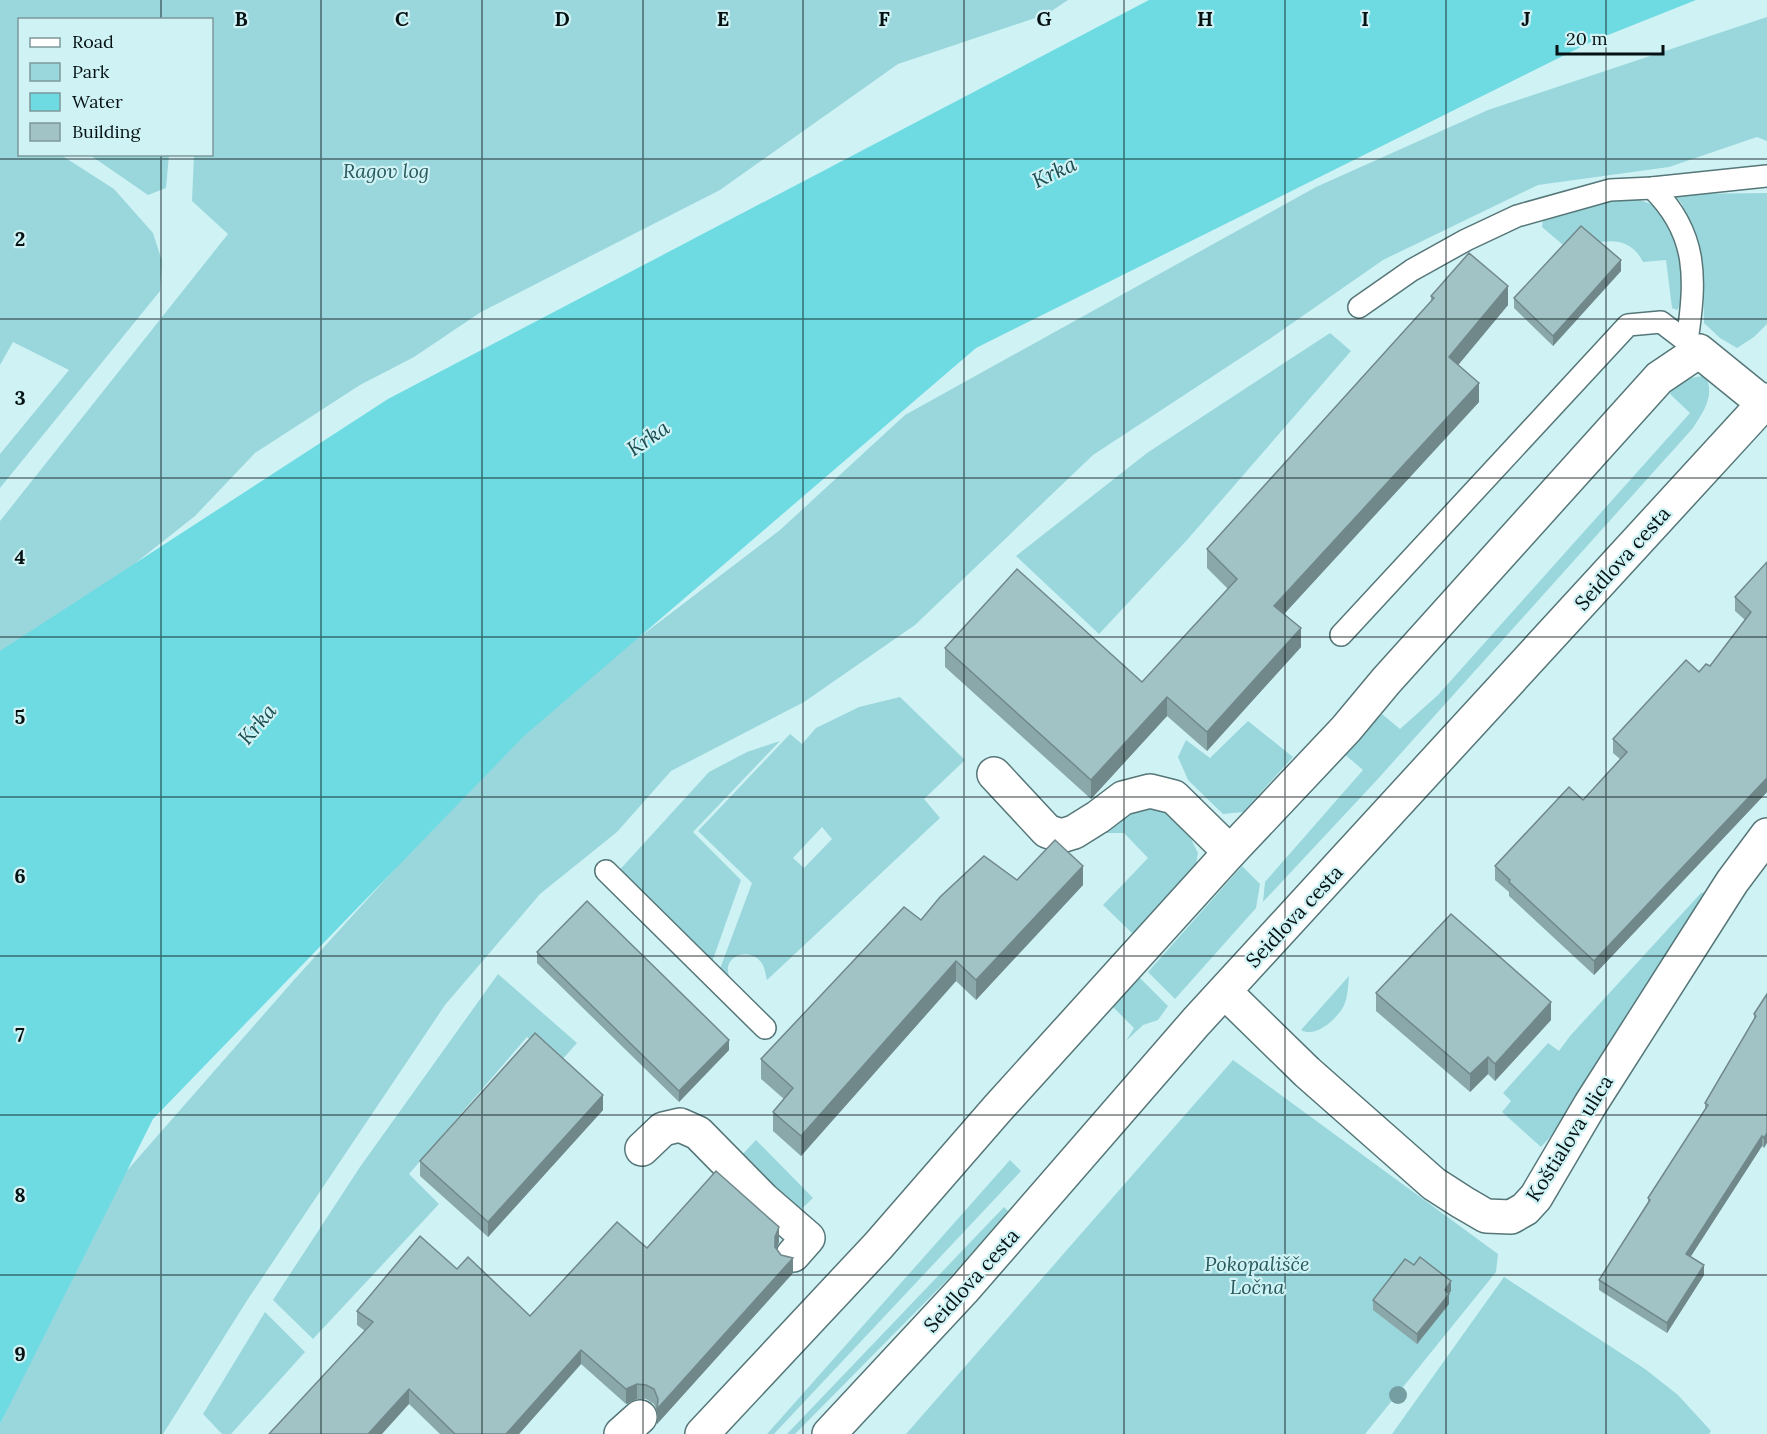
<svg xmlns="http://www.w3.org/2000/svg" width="1767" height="1434" viewBox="0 0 1767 1434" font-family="Lora,serif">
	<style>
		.green { fill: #9ad7dc; fill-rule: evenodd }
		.water { fill: #6edbe3 }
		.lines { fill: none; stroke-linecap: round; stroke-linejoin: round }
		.lane-casing { stroke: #567678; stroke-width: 24 }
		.street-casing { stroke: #567678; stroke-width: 36 }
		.secondary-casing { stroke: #567678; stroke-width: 36 }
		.lane { stroke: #fff; stroke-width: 21 }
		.street { stroke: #fff; stroke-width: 33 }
		.secondary { stroke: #fff; stroke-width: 33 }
		.tree { fill: #749ea1 }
		.wall { fill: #8aa8aa }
		.shaded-wall { fill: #71888b }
		.building { fill: #a1c3c6; stroke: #71888b; stroke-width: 1.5 }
		.grid { fill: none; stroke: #051112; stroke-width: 1.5; stroke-opacity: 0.55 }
		.labels { text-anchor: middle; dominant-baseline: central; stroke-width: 4.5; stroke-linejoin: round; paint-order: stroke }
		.park-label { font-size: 20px; font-style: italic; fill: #29595d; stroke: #cff2f5 }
		.street-label { font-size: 20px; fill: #051112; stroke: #cff2f5 }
		.water-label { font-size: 21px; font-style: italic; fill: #1b4c50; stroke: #cff2f5 }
		.grid-label { font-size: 20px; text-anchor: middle; font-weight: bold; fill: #051112; stroke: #cff2f5; stroke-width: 4.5; stroke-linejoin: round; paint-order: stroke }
	</style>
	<rect width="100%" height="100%" fill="#cff2f5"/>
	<g class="green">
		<polygon points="0,0 1068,0 1047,14 898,64 720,190 481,312 414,357 360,385 255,453 195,516 37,641 0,678 0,521 228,234 192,201 194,155 212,154 212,20 20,20 20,154 61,155 114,189 153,233 162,261 160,291 0,488 0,454 69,370 13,342 0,365"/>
		<polygon points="1767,17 1767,141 1757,137 1669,167 1538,185 1383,260 1271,338 1093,455 915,625 804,702 671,771 617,832 540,894 445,1005 248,1299 163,1434 0,1434 0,1424 110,1190 293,981 504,749 574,687 780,530 905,415 1316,187 1488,110"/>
		<polygon points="90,155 169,155 166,188 148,195"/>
		<polygon points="1767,193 1767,324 1754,337 1737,348 1720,338 1704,323 1703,263 1682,204 1676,197 1681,194"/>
		<path d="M1628,196L1651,204L1666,218L1681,255L1683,302L1677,310L1672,308L1666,260L1643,262C1627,230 1596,243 1569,250L1542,227L1543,220C1569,207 1600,203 1628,196Z"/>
		<polygon points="1330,333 1351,351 1187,540 1099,634 1016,556 1147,453"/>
		<path d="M1702,376L1706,377C1715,396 1703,412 1693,428L1376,781L1263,902L1265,882L1363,770L1343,753L1382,714L1400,729L1438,695L1690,413L1670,394C1675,380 1689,378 1702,376Z"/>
		<path d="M900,697L965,760L924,799L940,818L767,980C765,973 765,966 760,961C751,950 731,953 728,967C727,974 731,981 733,987L718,974L752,883L698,831L790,734L802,744L816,728L859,707ZM822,827L832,839L804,868L793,858Z"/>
		<polygon points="1248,721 1293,757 1243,812 1223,814 1188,780 1178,757 1186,740 1210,758"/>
		<polygon points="780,741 693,832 741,880 711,965 615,875 709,772 747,752"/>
		<polygon points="1143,807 1163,812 1178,821 1190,837 1198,853 1195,870 1134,935 1103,905 1148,858 1124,833 1100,833 1115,820"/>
		<polygon points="1242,866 1260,884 1256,908 1175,999 1148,972"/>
		<polygon points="1714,890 1598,1062 1551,1136 1541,1147 1502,1112 1511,1101 1503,1093 1548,1043 1559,1051 1570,1036 1701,893"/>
		<polygon points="498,974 577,1043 560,1062 527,1037 409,1174 439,1204 313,1339 273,1300 360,1167"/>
		<path d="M1349,976C1348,986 1348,1000 1342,1009C1334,1021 1315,1038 1301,1030Z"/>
		<polygon points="1140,978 1168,1006 1158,1020 1143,1025 1126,1041 1134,1028 1112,1006"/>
		<polygon points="1233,1060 1498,1254 1496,1272 1365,1434 906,1434"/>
		<polygon points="756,1140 813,1198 796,1214 739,1158"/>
		<polygon points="1010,1160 1021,1171 774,1434 767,1434"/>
		<polygon points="1004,1207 1009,1212 952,1275 795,1434 787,1434"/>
		<polygon points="1504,1277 1645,1369 1678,1395 1711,1431 1709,1434 1392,1434"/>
		<polygon points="265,1312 305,1352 231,1434 222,1434 203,1414"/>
	</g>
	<polygon class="water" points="1149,0 1696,0 1593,41 976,348 524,736 153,1119 0,1424 0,651 388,399"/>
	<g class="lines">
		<defs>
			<g id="lane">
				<path d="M1652,188C1699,234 1696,280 1687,341"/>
				<polyline points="1359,307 1412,270 1466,240 1517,216 1610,190 1652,188 1767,176"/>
				<polyline points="1341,635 1628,325 1661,322 1699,351"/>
				<polyline points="606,871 765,1028"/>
			</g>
			<g id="street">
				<polyline points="994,774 1047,831 1061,836 1074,832 1098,817 1123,798 1150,791 1174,797 1230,852"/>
				<polyline points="1225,992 1307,1072 1434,1184 1462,1202 1486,1216 1511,1217 1525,1209 1536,1197 1590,1105 1732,882 1767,835"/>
				<polyline points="642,1149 663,1129 680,1125 698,1133 763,1199 808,1238 793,1255"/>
				<polyline points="621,1434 640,1417"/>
				<polyline points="702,1434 878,1246 998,1108 1230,852 1346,729 1386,681 1659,378 1699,351 1763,403"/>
			</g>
			<polyline id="secondary" points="829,1434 965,1288 1196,1022 1767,400"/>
		</defs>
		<use href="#lane" class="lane-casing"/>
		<use href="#street" class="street-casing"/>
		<use href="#secondary" class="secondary-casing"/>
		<use href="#lane" class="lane"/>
		<use href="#street" class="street"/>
		<use href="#secondary" class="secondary"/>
	</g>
	<circle class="tree" cx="1398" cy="1395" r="9"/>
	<g class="wall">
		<polygon points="1621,271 1553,346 1514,308 1514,298"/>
		<polygon points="1431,296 1508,305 1458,365 1479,402 1284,614 1301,647 1207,751 1167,716 1091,799 945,667 945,648 1142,682 1228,589 1207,568 1207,549 1431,301"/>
		<polygon points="1767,562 1767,792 1594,975 1509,896 1509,892 1495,880 1495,866 1583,800 1620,759 1613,753 1613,739 1710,666 1745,620 1735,611 1735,597"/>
		<polygon points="1017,880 1083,885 976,1000 956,981 801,1156 773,1131 773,1112 784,1099 761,1079 761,1059 921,920"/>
		<polygon points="537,952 729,1050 679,1102 537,963"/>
		<polygon points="1376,993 1551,1020 1495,1081 1488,1074 1470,1092 1376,1011"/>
		<polygon points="1767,994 1764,1148 1762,1146 1690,1257 1704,1275 1667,1333 1599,1290 1599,1280 1648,1202 1648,1198 1705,1110 1705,1103 1754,1020 1754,1014"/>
		<polygon points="603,1110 488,1237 420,1176 420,1161"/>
		<polygon points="779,1242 776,1248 793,1273 657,1424 657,1412 654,1404 646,1399 637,1399 626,1404 581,1364 519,1434 440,1434 409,1404 365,1331 357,1325 357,1311 457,1269 530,1316"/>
		<polygon points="1451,1291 1449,1293 1449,1304 1417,1344 1373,1310 1373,1300"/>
	</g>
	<g class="shaded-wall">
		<polygon points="1621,260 1621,271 1553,346 1553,336"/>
		<polygon points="1508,286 1508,305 1449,376 1449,357"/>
		<polygon points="1479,383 1479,402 1274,625 1274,606"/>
		<polygon points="1301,628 1301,647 1207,751 1207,732"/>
		<polygon points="1167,697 1167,716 1091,799 1091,780"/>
		<polygon points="1767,778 1767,792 1594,975 1594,961"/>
		<polygon points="1083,866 1083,885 976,1000 976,980"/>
		<polygon points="956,961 956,981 801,1156 801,1136"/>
		<polygon points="1551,1002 1551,1020 1495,1081 1495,1064"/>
		<polygon points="729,1040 729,1050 679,1102 679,1091"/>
		<polygon points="1488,1057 1488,1074 1470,1092 1470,1074"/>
		<polygon points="603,1095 603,1110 488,1237 488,1222"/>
		<polygon points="1767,1133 1767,1143 1764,1148 1764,1138"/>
		<polygon points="1762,1136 1762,1146 1686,1264 1686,1254"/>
		<polygon points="779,1227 779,1242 775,1252 775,1237"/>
		<polygon points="793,1258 793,1273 657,1424 657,1409"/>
		<polygon points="1704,1265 1704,1275 1667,1333 1667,1323"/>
		<polygon points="1451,1281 1451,1291 1448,1295 1449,1294 1449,1304 1417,1344 1417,1334"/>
		<polygon points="581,1350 581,1364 519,1434 506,1434"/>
		<polygon points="637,1384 637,1399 626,1404 626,1389"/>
		<polygon points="409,1389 409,1404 382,1434 369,1434 369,1433"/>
	</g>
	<g class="building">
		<polygon points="1581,226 1621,260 1553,336 1514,298"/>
		<polygon points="1469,253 1508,286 1449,357 1479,383 1274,606 1301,628 1207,732 1167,697 1091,780 945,648 1017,569 1142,682 1237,579 1207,549 1434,298 1431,296"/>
		<polygon points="1767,562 1767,778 1594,961 1509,882 1510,880 1495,866 1569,787 1583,800 1627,752 1613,739 1686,660 1699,672 1706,664 1710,666 1751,612 1735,597"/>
		<polygon points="1055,840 1083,866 976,980 956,961 801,1136 773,1112 793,1088 761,1059 904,907 921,920 940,897 984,856 1017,880"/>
		<polygon points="587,901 729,1040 679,1091 537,952"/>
		<polygon points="1451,914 1551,1002 1495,1064 1488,1057 1470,1074 1376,993"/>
		<polygon points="1767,994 1767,1133 1764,1138 1762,1136 1686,1254 1704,1265 1667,1323 1599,1280 1650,1200 1648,1198 1708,1105 1705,1103 1756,1016 1754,1014"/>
		<polygon points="535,1033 603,1095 488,1222 420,1161"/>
		<polygon points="716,1171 779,1227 775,1237 775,1247 781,1255 793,1258 657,1409 658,1399 654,1389 646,1385 637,1384 626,1389 581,1350 506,1434 455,1434 409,1389 369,1433 371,1434 269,1434 373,1322 357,1311 420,1236 457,1269 468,1257 530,1316 617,1222 647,1248"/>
		<polygon points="1420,1257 1451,1281 1445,1290 1449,1294 1417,1334 1373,1300 1405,1259 1414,1265"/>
	</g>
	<path class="grid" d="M161,0V20M321,0V1434M482,0V1434M643,0V1434M803,0V1434M964,0V1434M1124,0V1434M1285,0V1434M1446,0V1434M1606,0V1434M161,154V1434M0,159H1767M0,319H1767M0,478H1767M0,637H1767M0,797H1767M0,956H1767M0,1115H1767M0,1275H1767"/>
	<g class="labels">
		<g class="park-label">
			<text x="386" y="170">Ragov log</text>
			<text x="1257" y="1263">Pokopališče<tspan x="1257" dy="23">Ločna</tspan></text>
		</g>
		<g class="street-label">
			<text transform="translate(1622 558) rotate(-48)">Seidlova cesta</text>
			<text transform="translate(1294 916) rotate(-47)">Seidlova cesta</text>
			<text transform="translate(1569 1138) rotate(-58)">Koštialova ulica</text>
			<text transform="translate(971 1280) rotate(-48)">Seidlova cesta</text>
		</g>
		<g class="water-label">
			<text transform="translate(1054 172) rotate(-25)">Krka</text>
			<text transform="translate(648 438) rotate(-34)">Krka</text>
			<text transform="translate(257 724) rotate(-50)">Krka</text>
		</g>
	</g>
	<g class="grid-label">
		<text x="241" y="26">B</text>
		<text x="402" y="26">C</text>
		<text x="562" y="26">D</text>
		<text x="723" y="26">E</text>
		<text x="884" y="26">F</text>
		<text x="1044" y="26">G</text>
		<text x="1205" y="26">H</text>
		<text x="1365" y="26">I</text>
		<text x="1526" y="26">J</text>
		<text x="20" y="246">2</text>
		<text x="20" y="405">3</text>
		<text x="20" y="564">4</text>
		<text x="20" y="724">5</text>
		<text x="20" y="883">6</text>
		<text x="20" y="1042">7</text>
		<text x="20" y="1202">8</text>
		<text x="20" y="1361">9</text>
	</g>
	<rect x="18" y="18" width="195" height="138" fill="#cff2f5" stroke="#7e989a" stroke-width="1.5"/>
	<rect x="30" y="38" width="30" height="9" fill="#ffffff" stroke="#7e989a" stroke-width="1.5"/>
	<text x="72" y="48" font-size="18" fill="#051112">Road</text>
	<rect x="30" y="63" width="30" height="18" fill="#9ad7dc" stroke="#7e989a" stroke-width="1.5"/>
	<text x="72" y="78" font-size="18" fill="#051112">Park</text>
	<rect x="30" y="93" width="30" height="18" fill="#6edbe3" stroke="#7e989a" stroke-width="1.5"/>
	<text x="72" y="108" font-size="18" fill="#051112">Water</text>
	<rect x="30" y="123" width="30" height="18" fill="#a1c3c6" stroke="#7e989a" stroke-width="1.5"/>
	<text x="72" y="138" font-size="18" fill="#051112">Building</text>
	<path d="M1557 45v9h106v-9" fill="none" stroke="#051112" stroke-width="3"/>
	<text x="1566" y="45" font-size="18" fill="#051112" stroke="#cff2f5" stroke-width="4.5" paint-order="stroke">20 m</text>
</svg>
